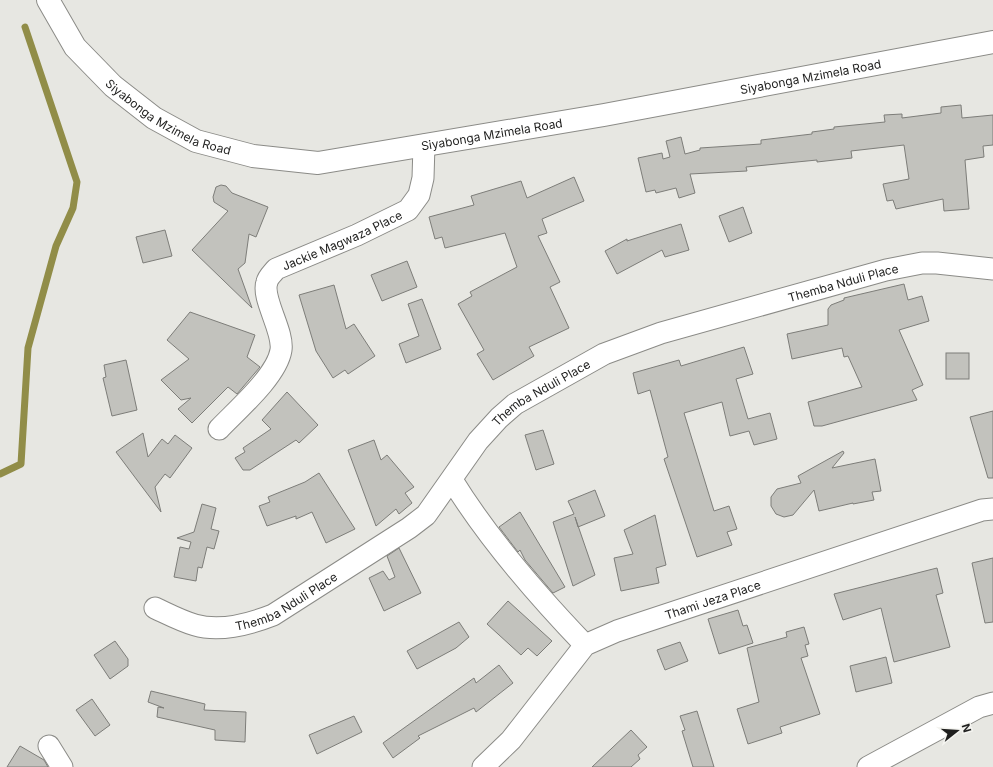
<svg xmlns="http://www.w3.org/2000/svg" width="993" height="767" viewBox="0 0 993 767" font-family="Inter,sans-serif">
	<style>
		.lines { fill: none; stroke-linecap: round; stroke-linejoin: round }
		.stream { stroke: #918d48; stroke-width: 7 }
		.building { fill: #c2c2bd; stroke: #7d7d79 }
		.minor-casing { stroke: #8b8b87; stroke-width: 23 }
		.tertiary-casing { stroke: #8b8b87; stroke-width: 24 }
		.minor { stroke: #fff; stroke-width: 21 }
		.tertiary { stroke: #fff; stroke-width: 22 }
		.labels { text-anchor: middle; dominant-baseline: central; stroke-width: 3; stroke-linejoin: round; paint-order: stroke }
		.street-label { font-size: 12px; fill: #1f1f1e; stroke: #f4f4f0 }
	</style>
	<rect width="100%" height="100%" fill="#e7e7e2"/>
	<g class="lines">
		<polyline class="stream" points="0,474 21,464 28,348 56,246 73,208 77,182 25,27"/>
	</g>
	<g class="building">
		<polygon points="961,105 962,118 993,115 993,145 983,146 984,157 965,160 969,209 944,211 943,199 896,209 893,200 887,201 883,184 909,179 904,145 851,151 852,158 817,162 817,160 746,167 747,171 690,174 695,193 679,198 676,188 656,193 655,190 646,192 638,158 662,153 663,159 670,157 666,141 681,137 685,154 700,150 700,148 761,144 761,140 812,134 812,132 834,129 834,127 885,122 884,115 902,114 902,118 941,113 941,107"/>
		<polygon points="574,177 584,201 542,219 547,233 538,236 560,282 550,287 569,328 529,347 534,356 493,380 477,354 484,350 458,304 472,296 470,292 517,267 505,233 445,248 442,237 435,239 429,217 474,205 471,196 521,181 527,198"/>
		<polygon points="221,185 226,186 232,193 268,207 256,237 249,234 245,263 238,269 252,308 192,250 228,211 214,202 213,197 216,187"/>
		<polygon points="743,207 752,233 729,242 719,216"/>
		<polygon points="681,224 689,250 665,257 662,250 617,274 605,251 627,239 627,241"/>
		<polygon points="165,230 172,256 143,263 136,237"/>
		<polygon points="407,261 417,287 382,301 371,275"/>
		<polygon points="904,284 908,300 922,296 929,321 899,330 923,385 912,390 917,400 822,426 814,426 808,402 862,387 848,356 844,357 842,348 792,359 787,334 828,325 828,309 831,305 844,300 844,298"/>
		<polygon points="334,285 346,329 354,324 375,356 348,374 345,370 333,378 316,351 299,295"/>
		<polygon points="422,299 441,349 406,363 399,344 419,336 408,304"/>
		<polygon points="190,312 255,335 247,357 260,367 237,394 228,387 192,423 178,409 191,398 181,400 161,380 189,359 167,340"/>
		<polygon points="744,347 753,374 736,379 748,419 770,413 777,439 754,445 749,431 730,436 722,402 684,413 714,511 729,506 737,529 727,532 732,545 697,557 664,459 668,457 650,390 638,394 633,373 679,360 681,366"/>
		<rect x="946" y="353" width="23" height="26"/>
		<polygon points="126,360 137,410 112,416 103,378 106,377 104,365"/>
		<polygon points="287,392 318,425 299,443 296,440 250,470 243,470 235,458 245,452 243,448 271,429 262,420"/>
		<polygon points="993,411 993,478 988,478 970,417"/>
		<polygon points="543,430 554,464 536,470 525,435"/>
		<polygon points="143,433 148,457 162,439 168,444 175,435 192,448 170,478 165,474 155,487 161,512 116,452"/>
		<polygon points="374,440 381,460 387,455 414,487 405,493 412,503 399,514 396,509 376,526 348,450"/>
		<polygon points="843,451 844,453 832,468 875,459 881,491 872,492 874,500 853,504 853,503 819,511 814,490 793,515 784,517 776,514 771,506 771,497 777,489 801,483 798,476"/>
		<polygon points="319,473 355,529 326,543 312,512 296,519 296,516 267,526 259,506 270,502 268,497 305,482"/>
		<polygon points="595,490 605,516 578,527 575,517 595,575 573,586 553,522 574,514 568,501"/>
		<polygon points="202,504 216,508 211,529 219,531 214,549 207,547 202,568 198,567 196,581 174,577 180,547 189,549 191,542 177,538 194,532"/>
		<polygon points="520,512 565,587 553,593 525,560 520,550 518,552 499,527"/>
		<polygon points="655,515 666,565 656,568 659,583 621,591 614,558 633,554 624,530"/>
		<polygon points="399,548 421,593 384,611 369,578 383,571 389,580 395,577 387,556"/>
		<polygon points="993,558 993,622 985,623 972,563"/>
		<polygon points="937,568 943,593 936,595 950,647 894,662 881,608 843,620 834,594"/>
		<polygon points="508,601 552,641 537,656 528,648 521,655 487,624"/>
		<polygon points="738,610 743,626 747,625 753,643 719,654 708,619"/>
		<polygon points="459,622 469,637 456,648 417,669 407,651"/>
		<polygon points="804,627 809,644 805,645 808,656 801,658 820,714 780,727 782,733 748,744 737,709 759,702 747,648 787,637 786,632"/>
		<polygon points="115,641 128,659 128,666 110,679 94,655"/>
		<polygon points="680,642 688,661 665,670 657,650"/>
		<polygon points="886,657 892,683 856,692 850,666"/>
		<polygon points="499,665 513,683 476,712 474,708 418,736 420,738 393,758 383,743 474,678 476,683"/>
		<polygon points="151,691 205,704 204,710 246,712 245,742 215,740 215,730 157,717 158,707 164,708 148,702"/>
		<polygon points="92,699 110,725 95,736 76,710"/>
		<polygon points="697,711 714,767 693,767 682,731 685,730 680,716"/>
		<polygon points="354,716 362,732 317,754 309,735"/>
		<polygon points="631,730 647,747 638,755 640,759 631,767 592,767"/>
		<polygon points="20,746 44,760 48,767 7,767"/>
	</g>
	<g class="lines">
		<defs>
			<g id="minor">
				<path id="s1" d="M219,429C237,410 277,376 281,350C284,331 261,298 267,282C268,277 273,273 276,269L357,235L408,210L419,195L423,178L424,145"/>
				<path d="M452,480C489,540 536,594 585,645"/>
				<path id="s2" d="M155,608C168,614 181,621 195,625C219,632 250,624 273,615L409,528L426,515L478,441L499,418L515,404L604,354L661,333L886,270L922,263H937L993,269"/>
				<polyline points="49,746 62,767"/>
				<path id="s3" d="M483,767L511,740L585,645L617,631L982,510L993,509"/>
				<polyline points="868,767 979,707 993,703"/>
			</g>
			<g id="tertiary">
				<path id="s4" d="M48,0L75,47L113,86L154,118L196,141L253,156L318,163L604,115L993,42"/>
			</g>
		</defs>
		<use href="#minor" class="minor-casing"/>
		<use href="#tertiary" class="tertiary-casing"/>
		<use href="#minor" class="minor"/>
		<use href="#tertiary" class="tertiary"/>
	</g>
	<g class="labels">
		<g class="street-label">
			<text stroke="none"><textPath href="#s4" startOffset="833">Siyabonga Mzimela Road</textPath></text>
			<text stroke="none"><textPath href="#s4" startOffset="173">Siyabonga Mzimela Road</textPath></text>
			<text stroke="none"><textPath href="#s4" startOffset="509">Siyabonga Mzimela Road</textPath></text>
			<text stroke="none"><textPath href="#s1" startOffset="260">Jackie Magwaza Place</textPath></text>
			<text stroke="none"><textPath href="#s2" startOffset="801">Themba Nduli Place</textPath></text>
			<text stroke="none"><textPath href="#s2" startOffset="477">Themba Nduli Place</textPath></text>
			<text stroke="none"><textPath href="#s2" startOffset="141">Themba Nduli Place</textPath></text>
			<text stroke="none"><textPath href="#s3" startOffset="295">Thami Jeza Place</textPath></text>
		</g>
	</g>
	<g transform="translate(957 731) rotate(73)" stroke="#f4f4f0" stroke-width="3" paint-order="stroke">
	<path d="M0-3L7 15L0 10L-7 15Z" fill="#1f1f1e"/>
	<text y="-6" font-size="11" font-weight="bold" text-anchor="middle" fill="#1f1f1e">N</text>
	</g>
</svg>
